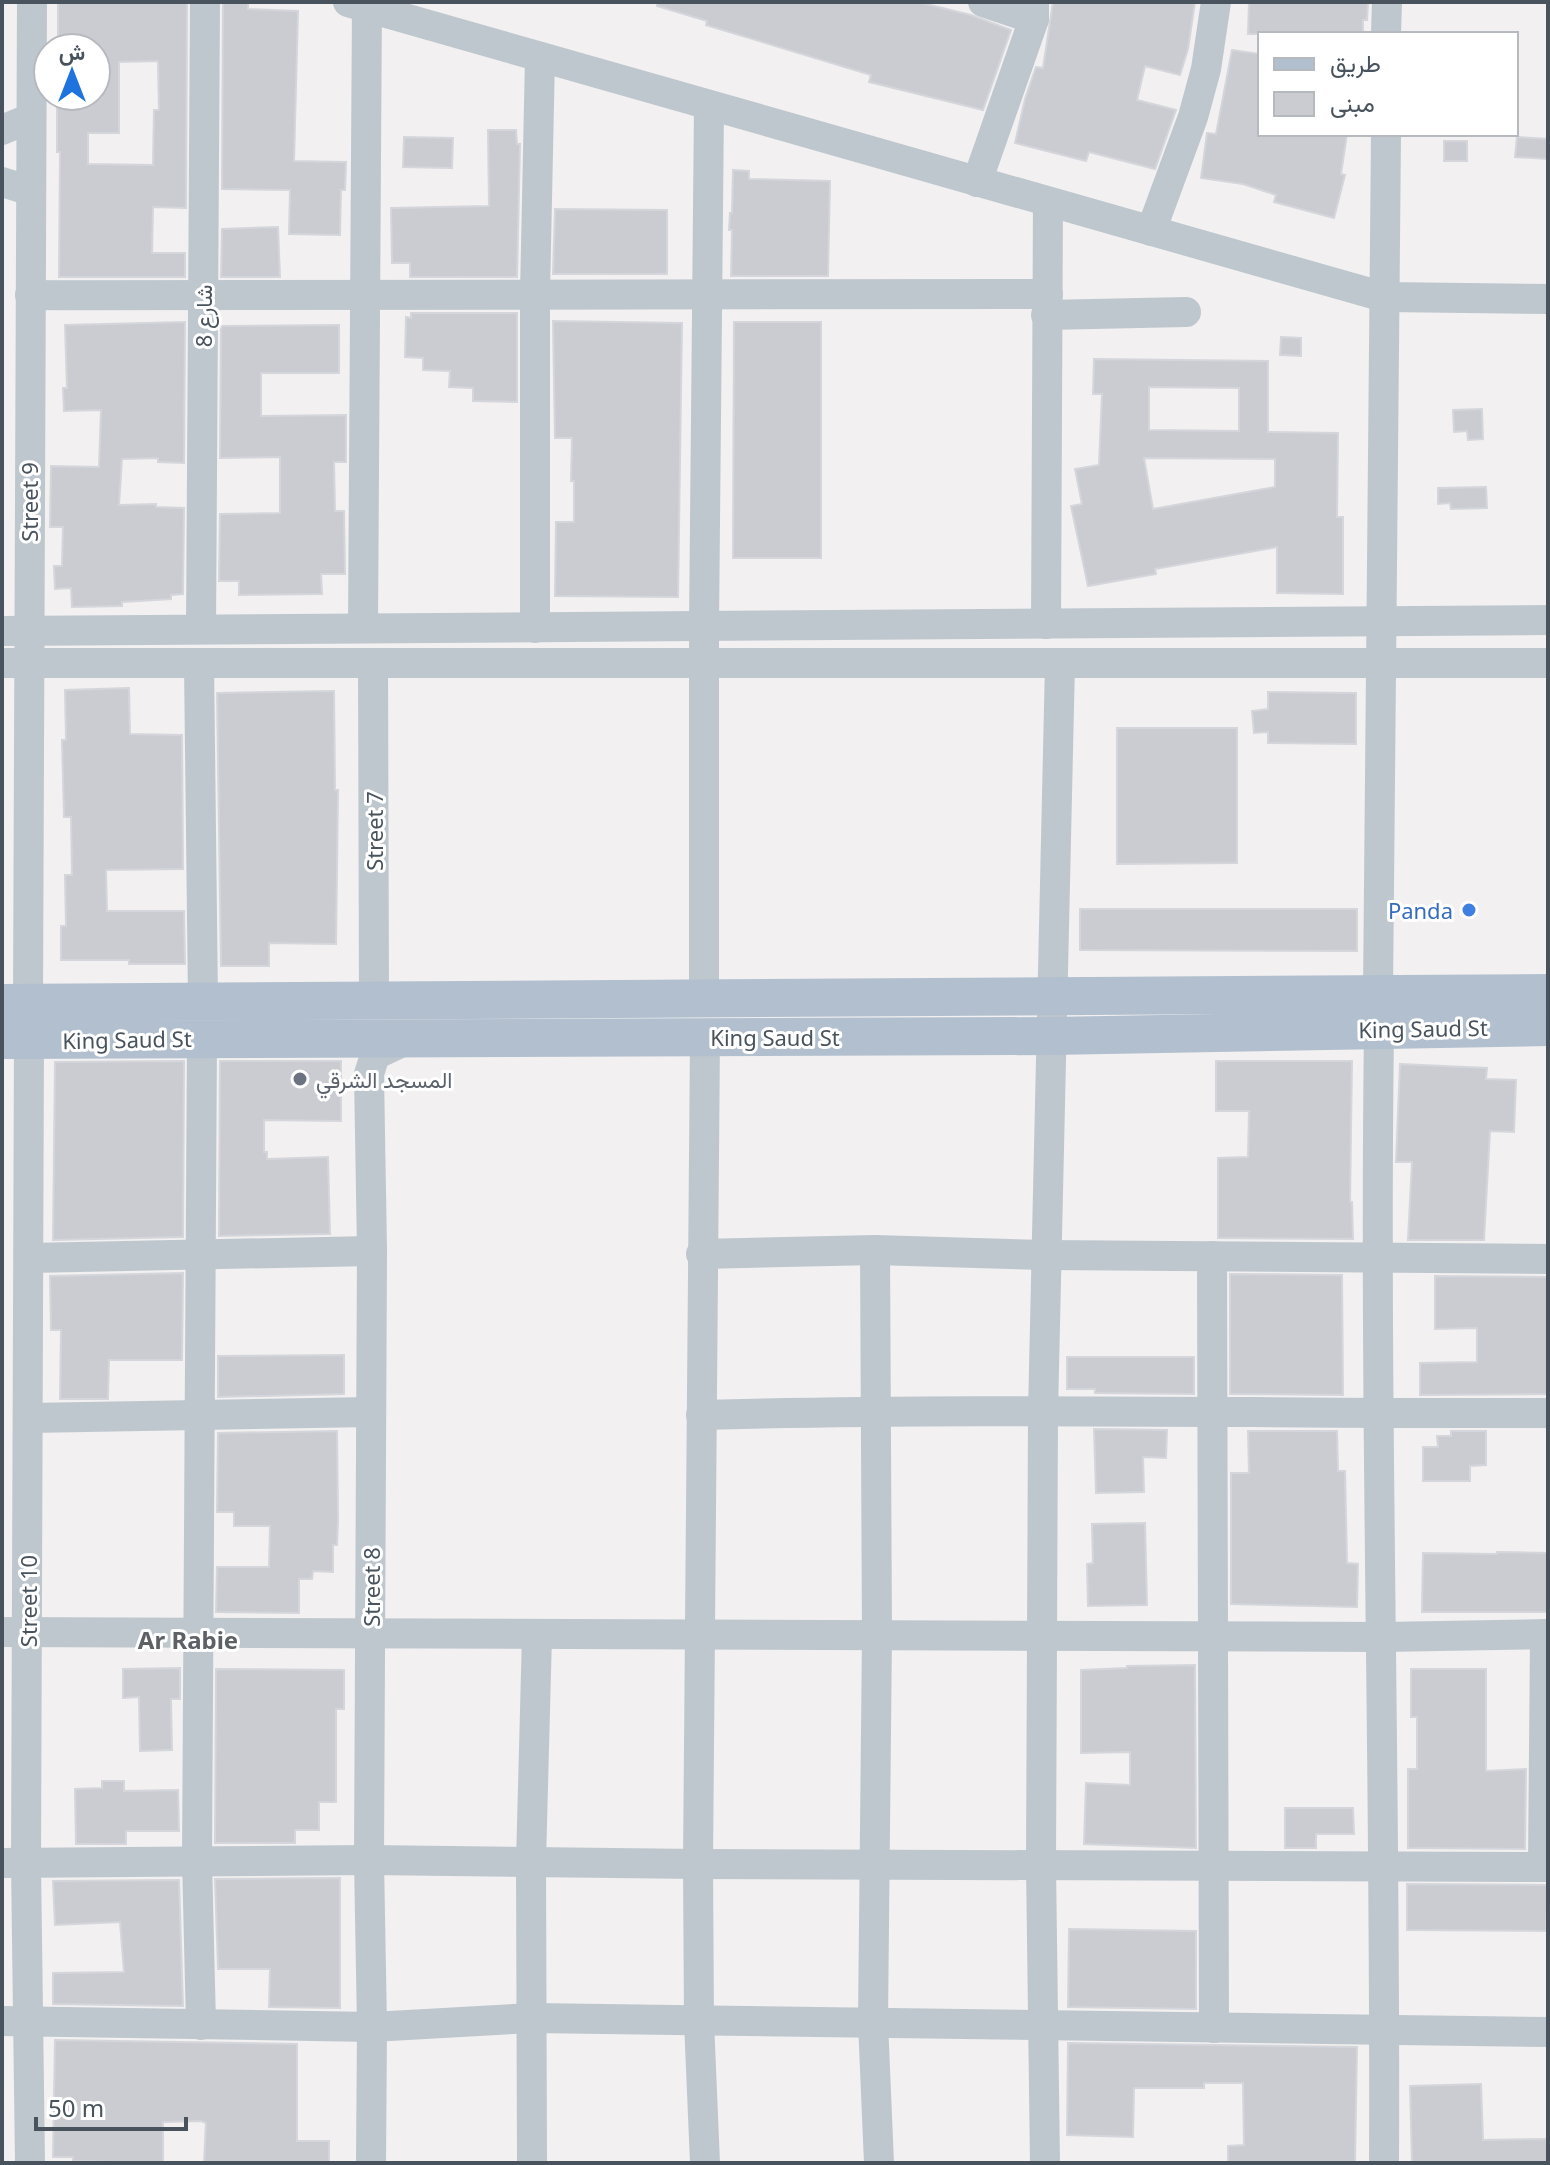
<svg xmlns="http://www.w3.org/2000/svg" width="1550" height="2165" viewBox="0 0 1550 2165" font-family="'Noto Sans',Vazirmatn,sans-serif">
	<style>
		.building { fill: #caccd2; stroke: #d4d6db; stroke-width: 2; fill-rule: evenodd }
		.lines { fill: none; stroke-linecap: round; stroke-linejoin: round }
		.minor { stroke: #bec7ce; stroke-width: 30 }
		.major { stroke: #b1bfce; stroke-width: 38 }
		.shop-dot { fill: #3f7fe0; stroke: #fff; stroke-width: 3 }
		.worship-dot { fill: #6b7280; stroke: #fff; stroke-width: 3 }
		.labels { text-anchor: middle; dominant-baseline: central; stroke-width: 6; stroke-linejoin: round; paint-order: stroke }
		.street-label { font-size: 22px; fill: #48535d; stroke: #fff }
		.shop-label { font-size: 22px; fill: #366cbe; stroke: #fff; text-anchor: end }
		.worship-label { font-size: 22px; fill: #5b616d; stroke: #fff; text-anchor: start }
		.neighbourhood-label { font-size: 24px; font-weight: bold; fill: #5d6065; stroke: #fff }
	</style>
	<rect width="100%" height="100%" fill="#f2f0f0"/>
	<g class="building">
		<path d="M58,2H187L186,208L153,207L152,253H185V277H59L60,152H57V96H96V48H58ZM158,61L159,110H154L153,165L88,164V133H119V62Z"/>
		<polygon points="223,2 248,2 248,9 298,11 294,161 346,162 345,190 341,190 340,235 289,234 290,190 222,189"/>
		<polygon points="657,2 918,2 971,15 1011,30 983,110 869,82 871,75 706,25 707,21 657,6"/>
		<polygon points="1053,2 1195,2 1188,49 1180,75 1145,66 1137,100 1176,110 1155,169 1089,152 1086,161 1015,143 1025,99 1036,67 1043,68"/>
		<polygon points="1249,2 1368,2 1367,20 1363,20 1363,34 1248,34"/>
		<polygon points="1232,50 1260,54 1260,134 1347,134 1341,174 1345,175 1334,218 1274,202 1276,195 1243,184 1201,178 1207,133 1216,134"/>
		<polygon points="488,130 516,130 517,144 520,144 517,277 410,277 410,263 392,263 391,208 489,206"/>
		<polygon points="404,137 453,138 452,168 403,167"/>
		<polygon points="1517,137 1548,139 1548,159 1515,157"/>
		<rect x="1444" y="141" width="23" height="20"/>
		<polygon points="733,170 749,171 749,179 830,181 828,276 731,276 732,230 729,230 730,213 732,213"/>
		<polygon points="555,209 667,210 667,274 553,274"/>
		<polygon points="278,227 280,277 221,277 222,229"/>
		<polygon points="411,313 517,313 517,402 473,401 473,388 449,387 450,371 423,370 423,358 405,357 406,317 411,318"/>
		<polygon points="553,321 682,323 678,597 555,596 556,522 574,522 574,481 571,481 572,438 555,438"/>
		<polygon points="185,322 184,463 158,462 158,458 122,459 119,505 156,504 156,507 184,508 183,594 171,595 171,599 122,602 122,606 72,607 71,588 55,589 54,566 62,566 63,527 50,527 51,466 99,467 101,410 64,411 63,388 67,388 65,325"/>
		<polygon points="734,322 821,322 821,558 733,558"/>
		<polygon points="339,325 339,373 261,373 261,416 346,415 346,462 334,462 335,511 344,511 345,574 321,574 322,594 239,595 239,581 219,581 220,514 280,513 280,457 220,458 221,326"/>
		<polygon points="1281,337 1301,338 1301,356 1280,355"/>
		<path d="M1094,359L1268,361V432L1338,433L1337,517H1343V594L1277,593V547L1155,569L1156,574L1088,586L1071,506L1082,504L1075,469L1099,465L1102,394H1093ZM1149,387L1239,388V431L1149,430ZM1144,458L1275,459V487L1153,509Z"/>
		<polygon points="1482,409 1483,439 1468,440 1467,431 1454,432 1453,410"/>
		<polygon points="1486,487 1487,508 1451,509 1450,503 1438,504 1438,488"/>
		<polygon points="129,688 130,734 182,735 183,869 106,870 107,911 184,911 185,964 129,964 129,960 61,960 61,926 66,926 65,875 72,875 71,817 64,817 62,740 66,740 65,690"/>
		<polygon points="334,691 335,790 338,790 336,944 269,943 269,966 221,966 217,693"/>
		<polygon points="1268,692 1356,693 1356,744 1268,743 1268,732 1254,733 1252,711 1268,709"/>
		<polygon points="1117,728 1237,728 1237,863 1117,864"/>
		<polygon points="1080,909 1357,909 1357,951 1080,950"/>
		<polygon points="184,1061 183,1237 53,1240 55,1062"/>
		<polygon points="220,1061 341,1061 341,1121 264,1120 264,1152 267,1152 267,1159 328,1157 330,1234 219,1236"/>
		<polygon points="1216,1061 1352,1061 1350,1202 1352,1202 1353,1239 1218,1238 1218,1158 1248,1157 1249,1111 1216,1111"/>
		<polygon points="1400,1064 1487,1068 1486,1079 1516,1080 1514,1132 1490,1131 1484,1240 1408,1240 1412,1162 1396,1162"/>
		<polygon points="183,1273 182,1360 109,1360 108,1399 60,1399 61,1330 51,1330 50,1276"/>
		<polygon points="1230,1274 1342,1275 1343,1395 1230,1394"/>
		<polygon points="1435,1276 1547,1277 1548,1394 1420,1395 1420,1363 1477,1362 1477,1328 1435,1329"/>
		<polygon points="344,1355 344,1394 218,1397 218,1356"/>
		<polygon points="1067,1357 1194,1357 1194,1394 1095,1393 1095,1389 1067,1389"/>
		<polygon points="1094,1429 1167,1430 1166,1458 1143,1457 1144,1492 1096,1493"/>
		<polygon points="337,1431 338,1520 337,1545 333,1545 333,1572 313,1571 312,1579 299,1579 299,1613 216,1612 217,1567 269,1567 270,1526 234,1526 234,1512 217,1512 218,1433"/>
		<polygon points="1248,1431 1337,1431 1338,1471 1345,1471 1347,1563 1358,1564 1357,1607 1231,1604 1231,1473 1249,1473"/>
		<polygon points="1451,1431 1486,1431 1486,1465 1470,1466 1470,1481 1423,1481 1423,1447 1438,1447 1437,1436 1451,1436"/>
		<polygon points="1145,1523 1147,1605 1088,1606 1087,1564 1093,1563 1092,1524"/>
		<polygon points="1497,1552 1548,1553 1548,1612 1422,1612 1423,1553 1497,1554"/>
		<polygon points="1195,1665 1196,1848 1084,1844 1086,1783 1130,1785 1130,1752 1081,1753 1081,1670 1127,1668 1127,1666"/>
		<polygon points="180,1668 180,1699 171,1699 172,1750 140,1751 139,1697 123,1698 123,1669"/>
		<polygon points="216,1669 344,1670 344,1709 336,1709 336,1802 319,1802 319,1830 295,1830 295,1843 215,1843"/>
		<polygon points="1411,1669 1486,1669 1486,1771 1526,1769 1525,1849 1408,1848 1408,1769 1417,1769 1417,1717 1411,1717"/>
		<polygon points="102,1781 124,1781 124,1791 178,1790 179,1831 126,1831 126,1844 76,1844 75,1789 102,1788"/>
		<polygon points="1285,1808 1353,1808 1354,1834 1316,1834 1316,1848 1285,1848"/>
		<polygon points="340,1878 340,2008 269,2007 270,1969 218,1969 215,1879"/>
		<polygon points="179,1880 183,2006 53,2004 53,1973 124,1972 120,1922 55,1925 53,1881"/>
		<polygon points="1407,1884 1548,1885 1546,1931 1407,1930"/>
		<polygon points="1069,1929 1196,1931 1196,2009 1068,2007"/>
		<polygon points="55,2040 297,2044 297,2141 329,2141 329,2163 204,2163 206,2123 201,2121 163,2122 163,2163 73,2161 73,2157 53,2157"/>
		<polygon points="1068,2043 1357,2047 1355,2163 1228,2163 1228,2146 1244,2145 1243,2083 1204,2083 1204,2088 1134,2088 1133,2137 1067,2135"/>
		<polygon points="1481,2084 1483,2140 1548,2139 1548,2163 1412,2163 1410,2086"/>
	</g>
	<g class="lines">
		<g class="minor">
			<polyline points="348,2 1384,297 1548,299"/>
			<polyline points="983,2 1034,19"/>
			<polyline points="1386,34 1387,2"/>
			<polyline points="2,130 31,118"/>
			<polyline points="2,182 31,191"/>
			<polyline points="977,182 1034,19 1034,2"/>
			<polyline points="1151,231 1193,117 1206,69 1216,2"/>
			<path d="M30,295C369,297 708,292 1048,294"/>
			<polyline points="1046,315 1186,312"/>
			<polyline points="1046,624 1048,202"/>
			<polyline points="363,628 367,2"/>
			<polyline points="535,628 535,294 540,57"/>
			<polyline points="201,629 205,2"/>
			<polyline points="2,631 1548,620"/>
			<polyline points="2,663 1548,663"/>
			<polyline points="199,663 203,1001"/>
			<polyline points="373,663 374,999"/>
			<polyline points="1378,993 1386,134"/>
			<polyline points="704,997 704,626 709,106"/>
			<polyline points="28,1003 32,2"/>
			<path d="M1379,1029C1374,1407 1386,1785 1384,2163"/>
			<polyline points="705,1038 698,1864 699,2021 705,2163"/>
			<polyline points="29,1040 26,1863 30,2163"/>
			<polyline points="875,1250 877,1635 873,2022 879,2163"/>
			<polyline points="701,1254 875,1250 1045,1255 1548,1259"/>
			<polyline points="1212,1256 1214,2028"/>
			<polyline points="29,1258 372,1251"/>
			<path d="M701,1415C983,1407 1266,1414 1548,1413"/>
			<polyline points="29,1418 371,1412"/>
			<polyline points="2,1632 1382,1637 1548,1634"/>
			<polyline points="2,1863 369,1860 698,1864 1548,1867"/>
			<polyline points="1543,1867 1545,1634"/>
			<polyline points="2,2021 372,2027 532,2018 1548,2032"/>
			<polyline points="201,2025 197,1860 202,1038"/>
			<polyline points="371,2163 372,2027 369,1860 372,1251 369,1074 375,1055 409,1039"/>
			<polyline points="532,2163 531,1862 537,1635"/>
			<polyline points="1045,2163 1041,1865 1043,1413 1060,663"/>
		</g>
		<g class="major">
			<polyline points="2,1003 1548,993"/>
			<polyline points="2,1040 1050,1036 1548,1027"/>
		</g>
	</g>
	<circle class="shop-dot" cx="1469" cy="910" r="8"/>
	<circle class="worship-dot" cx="300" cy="1079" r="8"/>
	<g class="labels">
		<g class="street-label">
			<text transform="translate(203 316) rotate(-90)">شارع 8</text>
			<text transform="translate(29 502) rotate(-90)">Street 9</text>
			<text transform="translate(374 831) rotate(-90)">Street 7</text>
			<text transform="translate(1423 1028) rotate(-1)">King Saud St</text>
			<text x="775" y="1037">King Saud St</text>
			<text transform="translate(127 1039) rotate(-1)">King Saud St</text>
			<text transform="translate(371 1587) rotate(-90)">Street 8</text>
			<text transform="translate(28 1601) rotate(-90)">Street 10</text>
		</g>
		<g class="shop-label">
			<text x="1453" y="910">Panda</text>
		</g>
		<g class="worship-label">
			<text x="316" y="1079">المسجد الشرقي</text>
		</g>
		<g class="neighbourhood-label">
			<text x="188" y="1639">Ar Rabie</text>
		</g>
	</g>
	<rect width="1550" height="2165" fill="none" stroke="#48535d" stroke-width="8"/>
	<rect x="1258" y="32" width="260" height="104" fill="#ffffff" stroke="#b6babe" stroke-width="2"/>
	<rect x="1274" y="58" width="40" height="12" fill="#b1bfce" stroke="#b6babe" stroke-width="2"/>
	<text x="1330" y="72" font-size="24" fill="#48535d">طريق</text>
	<rect x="1274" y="92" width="40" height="24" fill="#caccd2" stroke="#b6babe" stroke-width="2"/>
	<text x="1330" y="112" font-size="24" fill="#48535d">مبنى</text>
	<g transform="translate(72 72)"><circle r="38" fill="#ffffff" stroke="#b6babe" stroke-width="2"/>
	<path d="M0-6L14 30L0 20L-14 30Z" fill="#1e73de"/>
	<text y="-12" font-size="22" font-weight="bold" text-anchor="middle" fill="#48535d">ش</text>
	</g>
	<path d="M36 2117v12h150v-12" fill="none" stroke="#48535d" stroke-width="4"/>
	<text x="48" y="2117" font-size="24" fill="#48535d" stroke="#ffffff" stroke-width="6" paint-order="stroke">50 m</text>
</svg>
